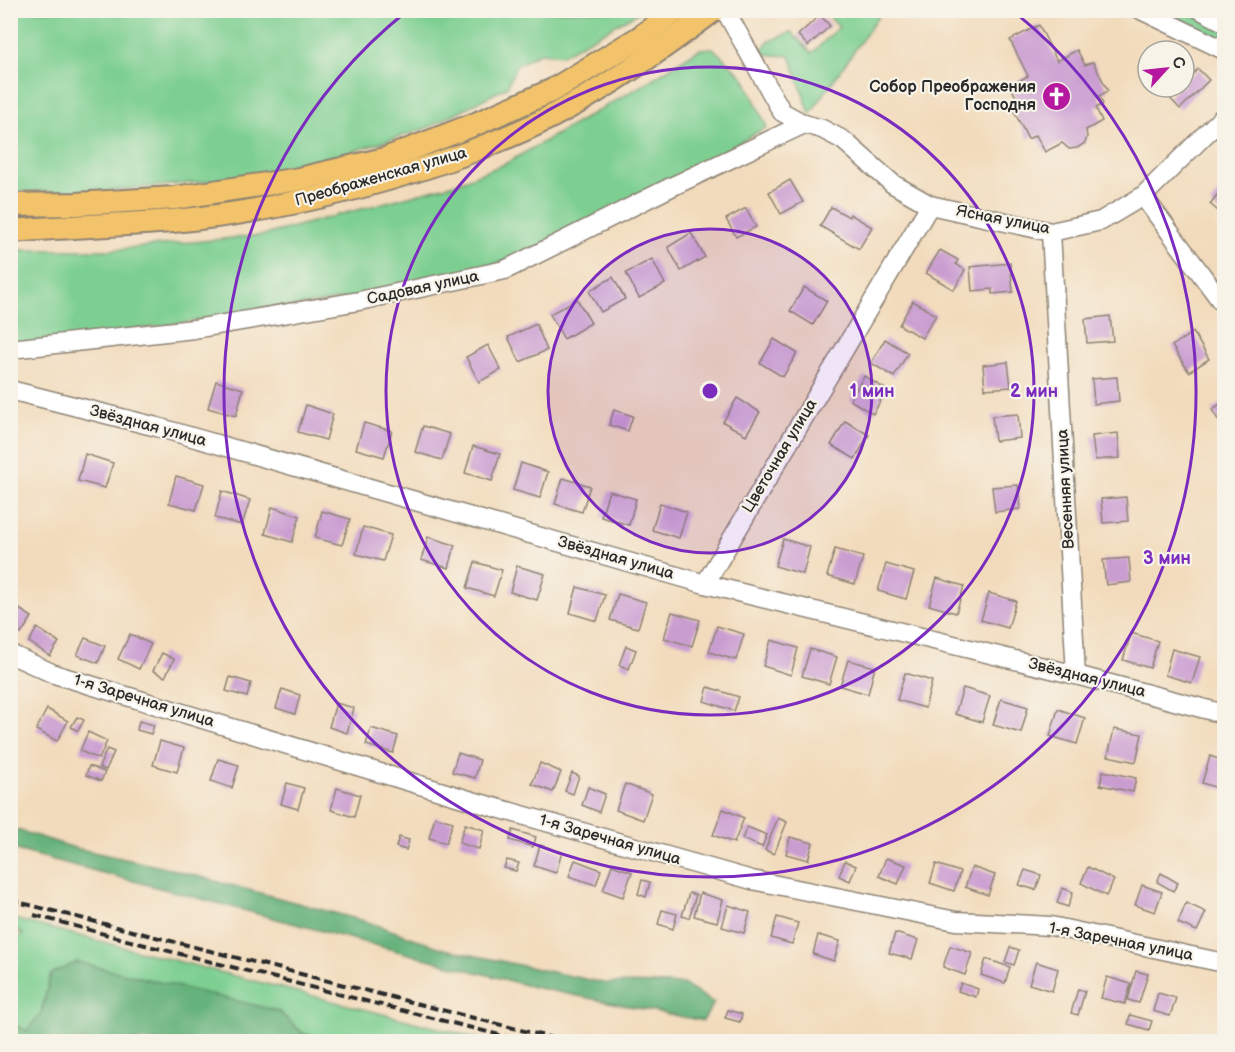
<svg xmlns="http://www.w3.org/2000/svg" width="1235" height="1052" viewBox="0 0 1235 1052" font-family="'Balsamiq Sans',sans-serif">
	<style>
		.green { fill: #7dcf91; stroke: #547d5e; stroke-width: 1.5 }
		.forest { fill: #66b27b; stroke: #486e53; stroke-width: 1.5 }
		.building { fill: #ca9dd1 }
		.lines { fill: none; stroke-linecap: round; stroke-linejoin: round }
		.minor-casing { stroke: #8e8374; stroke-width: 21 }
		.major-casing { stroke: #8e8374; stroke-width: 26 }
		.minor { stroke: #fff; stroke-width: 18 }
		.major { stroke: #f2c36a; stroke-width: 22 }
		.rail { stroke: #2b2b2b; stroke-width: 4; stroke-dasharray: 9 4.5; stroke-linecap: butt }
		.ring { fill: none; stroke: #7b2cbf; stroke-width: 3 }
		.labels { text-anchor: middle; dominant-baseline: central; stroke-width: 4.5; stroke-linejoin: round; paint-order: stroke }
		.poi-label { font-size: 16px; font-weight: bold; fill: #2b2b2b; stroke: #f7f3e8; text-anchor: end }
		.street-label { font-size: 16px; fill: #2b2b2b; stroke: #f7f3e8 }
		.centre { fill: #7b2cbf; stroke: #f7f3e8; stroke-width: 3 }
		.ring-label { font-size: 18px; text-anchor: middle; font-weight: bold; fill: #7b2cbf; stroke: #f7f3e8; stroke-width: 4.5; stroke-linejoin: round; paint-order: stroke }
	</style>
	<rect width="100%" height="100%" fill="#f7f3e8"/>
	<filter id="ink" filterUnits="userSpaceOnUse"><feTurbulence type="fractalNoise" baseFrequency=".0167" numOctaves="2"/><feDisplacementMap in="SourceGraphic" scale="12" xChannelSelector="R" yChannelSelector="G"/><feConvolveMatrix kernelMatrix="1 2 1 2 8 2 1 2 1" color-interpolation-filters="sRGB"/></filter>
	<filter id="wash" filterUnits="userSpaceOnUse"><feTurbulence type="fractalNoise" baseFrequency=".008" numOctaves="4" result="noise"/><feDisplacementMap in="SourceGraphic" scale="24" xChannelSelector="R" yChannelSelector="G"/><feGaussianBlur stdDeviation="1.35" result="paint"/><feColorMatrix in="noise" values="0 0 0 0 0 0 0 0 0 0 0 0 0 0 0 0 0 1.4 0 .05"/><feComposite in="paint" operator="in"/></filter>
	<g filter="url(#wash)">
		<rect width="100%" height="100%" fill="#f2dbbc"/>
		<g class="green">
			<polygon points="10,11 641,11 562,55 539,53 516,66 507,87 427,128 279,175 105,191 11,192"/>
			<polygon points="823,11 882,11 810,114 790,56 760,54 767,42 791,32 812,53 839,27"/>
			<polygon points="1160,11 1183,11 1224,30 1224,41"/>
			<polygon points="713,48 744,78 767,127 572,237 434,286 11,348 10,250 111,250 264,235 454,184 505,164 641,86 700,49"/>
			<polygon points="10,918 488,1041 339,1041 304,1034 278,1011 51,974 41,1013 27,1031 11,1023 11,940 23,934 11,927"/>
		</g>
		<g class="forest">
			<polygon points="11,828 75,848 175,870 368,922 444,949 604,983 683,984 714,1003 703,1021 533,987 20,851 11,848"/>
			<polygon points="77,962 278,1011 304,1034 339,1041 11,1041 11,1023 27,1031 41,1013 51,974"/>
		</g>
		<g id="blocks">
			<g class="building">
				<polygon points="820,15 830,26 808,46 798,35"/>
				<polygon points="1039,25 1057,61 1077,50 1085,65 1093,62 1108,91 1099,96 1103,104 1096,108 1102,121 1086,130 1087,137 1085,143 1077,148 1069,149 1062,143 1045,152 1036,135 1028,139 1011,105 1018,101 1010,85 1028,76 1010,40"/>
				<polygon points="1198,69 1209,80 1180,109 1169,97 1179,87 1184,87 1184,82"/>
				<polygon points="790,180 803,202 781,214 769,192"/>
				<polygon points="1224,186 1224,216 1210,204"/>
				<polygon points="831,207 849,217 850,214 872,227 859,249 820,226"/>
				<polygon points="746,208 756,227 736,237 726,219"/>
				<polygon points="691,233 705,257 681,271 668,247"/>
				<polygon points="940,250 958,260 956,264 965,270 954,290 926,273"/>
				<polygon points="652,259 665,284 639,298 626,273"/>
				<polygon points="1010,263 1013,292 992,294 992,289 972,291 970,267"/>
				<polygon points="613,277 625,299 601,312 589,291"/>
				<polygon points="804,287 827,301 813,325 790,311"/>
				<polygon points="577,299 591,323 564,339 550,314"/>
				<polygon points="913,301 936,315 922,338 899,325"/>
				<polygon points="1110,316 1113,341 1087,343 1085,319"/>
				<polygon points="536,324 547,350 520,362 508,337"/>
				<polygon points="1193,332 1209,359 1189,372 1172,346"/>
				<polygon points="774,339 797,353 783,377 760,363"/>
				<polygon points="885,339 908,353 894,377 871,363"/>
				<polygon points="488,345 501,370 479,382 466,357"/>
				<polygon points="1008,362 1011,387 985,389 983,365"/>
				<polygon points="864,376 887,390 873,414 850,400"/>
				<polygon points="1117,377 1119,401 1094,404 1092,379"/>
				<polygon points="216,381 243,389 236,416 208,408"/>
				<polygon points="737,398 760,412 746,435 723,422"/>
				<polygon points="1224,401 1224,429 1212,410"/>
				<polygon points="306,405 333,414 326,440 298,432"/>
				<polygon points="614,410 633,416 628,431 609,425"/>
				<polygon points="1018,414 1020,438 995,441 992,416"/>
				<polygon points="845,421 869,435 855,459 831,445"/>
				<polygon points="364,423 392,431 384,457 356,449"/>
				<polygon points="423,426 450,434 442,460 415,452"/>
				<polygon points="1118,433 1120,458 1095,460 1092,436"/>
				<polygon points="473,446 500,454 492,481 465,473"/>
				<polygon points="85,454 113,463 105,488 78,481"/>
				<polygon points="521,463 548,472 540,498 513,490"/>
				<polygon points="176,476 204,484 196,510 169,503"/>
				<polygon points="563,478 590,486 582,512 555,504"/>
				<polygon points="1018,485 1020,509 995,512 992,487"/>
				<polygon points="222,491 250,500 242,525 215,518"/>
				<polygon points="609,491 636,499 629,525 601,517"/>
				<polygon points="1126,497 1128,521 1103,523 1101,499"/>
				<polygon points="660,503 687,512 679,538 652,530"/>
				<polygon points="272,507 300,516 292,542 265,534"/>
				<polygon points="322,511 350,519 342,545 315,538"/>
				<polygon points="363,527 391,535 383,561 356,554"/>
				<polygon points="428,537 455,545 449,568 421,560"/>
				<polygon points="783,539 810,547 803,574 775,566"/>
				<polygon points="835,549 863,557 855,584 827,576"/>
				<polygon points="1129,558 1131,582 1106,585 1103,560"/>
				<polygon points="475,562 502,570 494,596 467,588"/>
				<polygon points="886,564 914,572 906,599 878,591"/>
				<polygon points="517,566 545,574 537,600 510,592"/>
				<polygon points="937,578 964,586 956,613 929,605"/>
				<polygon points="577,587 605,595 597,621 570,613"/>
				<polygon points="989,593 1016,601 1008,628 981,620"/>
				<polygon points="618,594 646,602 638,628 610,620"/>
				<polygon points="10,603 32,617 21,634 10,627"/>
				<polygon points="672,612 700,620 692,646 664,638"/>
				<polygon points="717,626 744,634 736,660 709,652"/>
				<polygon points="37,628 59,642 50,656 29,642"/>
				<polygon points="1131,633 1158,641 1150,668 1123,660"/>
				<polygon points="130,634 151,644 139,669 118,659"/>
				<polygon points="85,638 105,646 98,663 77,655"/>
				<polygon points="771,640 798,648 791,675 763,666"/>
				<polygon points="626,646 636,650 629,669 619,665"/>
				<polygon points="810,649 837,657 829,684 802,676"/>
				<polygon points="1172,649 1200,657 1192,683 1165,675"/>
				<polygon points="162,653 174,659 165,677 153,671"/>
				<polygon points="848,660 875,667 868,694 840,686"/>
				<polygon points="905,673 932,681 925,708 897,700"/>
				<polygon points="230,677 251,683 247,697 226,691"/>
				<polygon points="708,687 739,697 734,711 704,701"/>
				<polygon points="963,688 990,696 982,722 955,714"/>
				<polygon points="282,689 300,695 295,714 276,708"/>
				<polygon points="1001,699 1028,707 1021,733 993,725"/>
				<polygon points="336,703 354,708 347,733 329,727"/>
				<polygon points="47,709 68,721 57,741 36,730"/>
				<polygon points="1058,709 1085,718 1077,744 1050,736"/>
				<polygon points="77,717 84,720 78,731 71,727"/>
				<polygon points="139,721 154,725 151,734 137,730"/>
				<polygon points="371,728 398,736 393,753 366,745"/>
				<polygon points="1114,729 1142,734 1136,762 1108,756"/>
				<polygon points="88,732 107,741 99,759 80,751"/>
				<polygon points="160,741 184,748 177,772 153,765"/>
				<polygon points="107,749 114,752 106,770 99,767"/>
				<polygon points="458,753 480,760 475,778 452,772"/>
				<polygon points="1210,756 1224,761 1224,790 1202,783"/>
				<polygon points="218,759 239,765 232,788 211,781"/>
				<polygon points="540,763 561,772 553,792 532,784"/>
				<polygon points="89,766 105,772 101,781 86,775"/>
				<polygon points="1103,771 1136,778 1133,792 1100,785"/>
				<polygon points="572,773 579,776 573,794 565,791"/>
				<polygon points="287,783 304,788 298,809 281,804"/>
				<polygon points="625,784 652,794 643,820 616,810"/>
				<polygon points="588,787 605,794 599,812 582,805"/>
				<polygon points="337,788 360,795 354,817 331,810"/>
				<polygon points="723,809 744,818 734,843 713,835"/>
				<polygon points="435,817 453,822 446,843 429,838"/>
				<polygon points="778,818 787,822 774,854 765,850"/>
				<polygon points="465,824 484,830 479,849 459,843"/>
				<polygon points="747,827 767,835 762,847 742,839"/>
				<polygon points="513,830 536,837 533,847 510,840"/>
				<polygon points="399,837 409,840 406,850 396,847"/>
				<polygon points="790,837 813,843 808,860 786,854"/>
				<polygon points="540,845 562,852 556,873 534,866"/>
				<polygon points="886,858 906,865 898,884 879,876"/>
				<polygon points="507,860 519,863 516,871 504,868"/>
				<polygon points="575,860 601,870 596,885 569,876"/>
				<polygon points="845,861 856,866 850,881 839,876"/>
				<polygon points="936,864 960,872 954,891 930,883"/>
				<polygon points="612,865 632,872 623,897 603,890"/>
				<polygon points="972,867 995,875 988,895 965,887"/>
				<polygon points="1088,867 1114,880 1106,896 1081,883"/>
				<polygon points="1025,870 1041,875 1036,890 1019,885"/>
				<polygon points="1161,873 1178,883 1173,891 1157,882"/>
				<polygon points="642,880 650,882 646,897 638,894"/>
				<polygon points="1142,885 1162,892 1155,912 1135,905"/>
				<polygon points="1062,888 1073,892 1068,907 1057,903"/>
				<polygon points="689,893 696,895 689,918 682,916"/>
				<polygon points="700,893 723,900 717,922 694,916"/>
				<polygon points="1186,903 1206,912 1197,931 1178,923"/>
				<polygon points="728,905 750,912 744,933 722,927"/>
				<polygon points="662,910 677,914 673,929 658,924"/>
				<polygon points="777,917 798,923 792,944 771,938"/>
				<polygon points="895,933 918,940 912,959 889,953"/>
				<polygon points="818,935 840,941 834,961 813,954"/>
				<polygon points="950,946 972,953 965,975 943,967"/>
				<polygon points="1010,947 1019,950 1014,965 1005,962"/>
				<polygon points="986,959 1010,967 1005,983 981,975"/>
				<polygon points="1036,962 1058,969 1052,991 1029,984"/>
				<polygon points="1136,971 1148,974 1139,1003 1128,1000"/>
				<polygon points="1107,977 1131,984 1125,1004 1101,998"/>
				<polygon points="961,983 978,989 976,997 958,991"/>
				<polygon points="1078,989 1085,991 1078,1015 1071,1013"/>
				<polygon points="1158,993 1176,998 1170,1016 1153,1011"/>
				<polygon points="728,1010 742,1014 740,1022 725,1018"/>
				<polygon points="1130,1015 1152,1021 1149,1030 1128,1024"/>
			</g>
		</g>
	</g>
	<g filter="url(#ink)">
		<use href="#blocks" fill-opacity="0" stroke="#8e8374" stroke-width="1.5"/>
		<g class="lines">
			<defs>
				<g id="minor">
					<polyline points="725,10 782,112 804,124 822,129 843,140 893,184 930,205 1051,232 1101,221 1143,196 1224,116"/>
					<polyline points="1141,10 1224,50"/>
					<polyline points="1201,10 1224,22"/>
					<polyline points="1143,196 1224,305"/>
					<polyline points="1051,232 1076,675"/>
					<polyline points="10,349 194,329 359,301 505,270 671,187 804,124"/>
					<polyline points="10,390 157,427 705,584 1076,675 1224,714"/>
					<polyline points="705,584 930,205"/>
					<polyline points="10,654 54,674 476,802 752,880 956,921 1051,926 1224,963"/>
				</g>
				<g id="major">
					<polyline points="10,205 75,204 174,198 299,179 385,159 478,123 553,90 639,38 677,10"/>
					<path d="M10,231C65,227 119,225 173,221C284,211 412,178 514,134C585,104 652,56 714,10"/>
				</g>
			</defs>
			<use href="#minor" class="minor-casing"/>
			<use href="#major" class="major-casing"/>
			<use href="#minor" class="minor"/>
			<use href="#major" class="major"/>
			<g class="rail">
				<polyline points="10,900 568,1042"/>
				<polyline points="34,915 149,946 527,1042"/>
			</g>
		</g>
	</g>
	<circle cx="710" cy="391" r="162" fill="#7b2cbf" fill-opacity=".12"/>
	<g class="ring">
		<circle cx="710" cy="391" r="162"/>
		<circle cx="710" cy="391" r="324"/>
		<path d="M1013 11A486 486 0 1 1 407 11"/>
	</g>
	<defs>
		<symbol id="church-disc" viewBox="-11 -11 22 22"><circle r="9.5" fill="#b5179e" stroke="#f7f3e8"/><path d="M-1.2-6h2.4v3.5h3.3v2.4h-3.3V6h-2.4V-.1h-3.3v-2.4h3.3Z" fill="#fff"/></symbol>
	</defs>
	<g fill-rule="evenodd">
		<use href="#church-disc" x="1040" y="80" width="33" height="33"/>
	</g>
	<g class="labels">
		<g class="poi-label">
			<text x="1036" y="87">Собор Преображения<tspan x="1036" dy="18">Господня</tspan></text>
		</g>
		<g class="street-label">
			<text transform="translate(381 177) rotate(-16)">Преображенская улица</text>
			<text transform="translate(1003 220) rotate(11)">Ясная улица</text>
			<text transform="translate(423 288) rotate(-12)">Садовая улица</text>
			<text transform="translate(148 426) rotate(15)">Звёздная улица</text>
			<text transform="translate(780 456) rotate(-59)">Цветочная улица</text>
			<text transform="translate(1066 489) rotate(-93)">Весенняя улица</text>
			<text transform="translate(616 558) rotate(16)">Звёздная улица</text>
			<text transform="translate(1087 678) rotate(14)">Звёздная улица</text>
			<text transform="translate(144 701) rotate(17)">1-я Заречная улица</text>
			<text transform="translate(610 840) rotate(16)">1-я Заречная улица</text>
			<text transform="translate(1121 942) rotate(11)">1-я Заречная улица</text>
		</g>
	</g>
	<circle cx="710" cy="391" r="9" class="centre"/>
	<g class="ring-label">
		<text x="872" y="397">1 мин</text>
		<text x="1034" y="397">2 мин</text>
		<text x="1167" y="564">3 мин</text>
	</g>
	<rect width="1235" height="1052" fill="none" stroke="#f7f3e8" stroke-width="36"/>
	<g transform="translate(1166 69) rotate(63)"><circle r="28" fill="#f7f3e8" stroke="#a5a39c" stroke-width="1.5"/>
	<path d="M0-4.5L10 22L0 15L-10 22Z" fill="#b5179e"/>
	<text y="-9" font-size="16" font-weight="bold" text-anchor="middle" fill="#2b2b2b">С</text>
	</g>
</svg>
